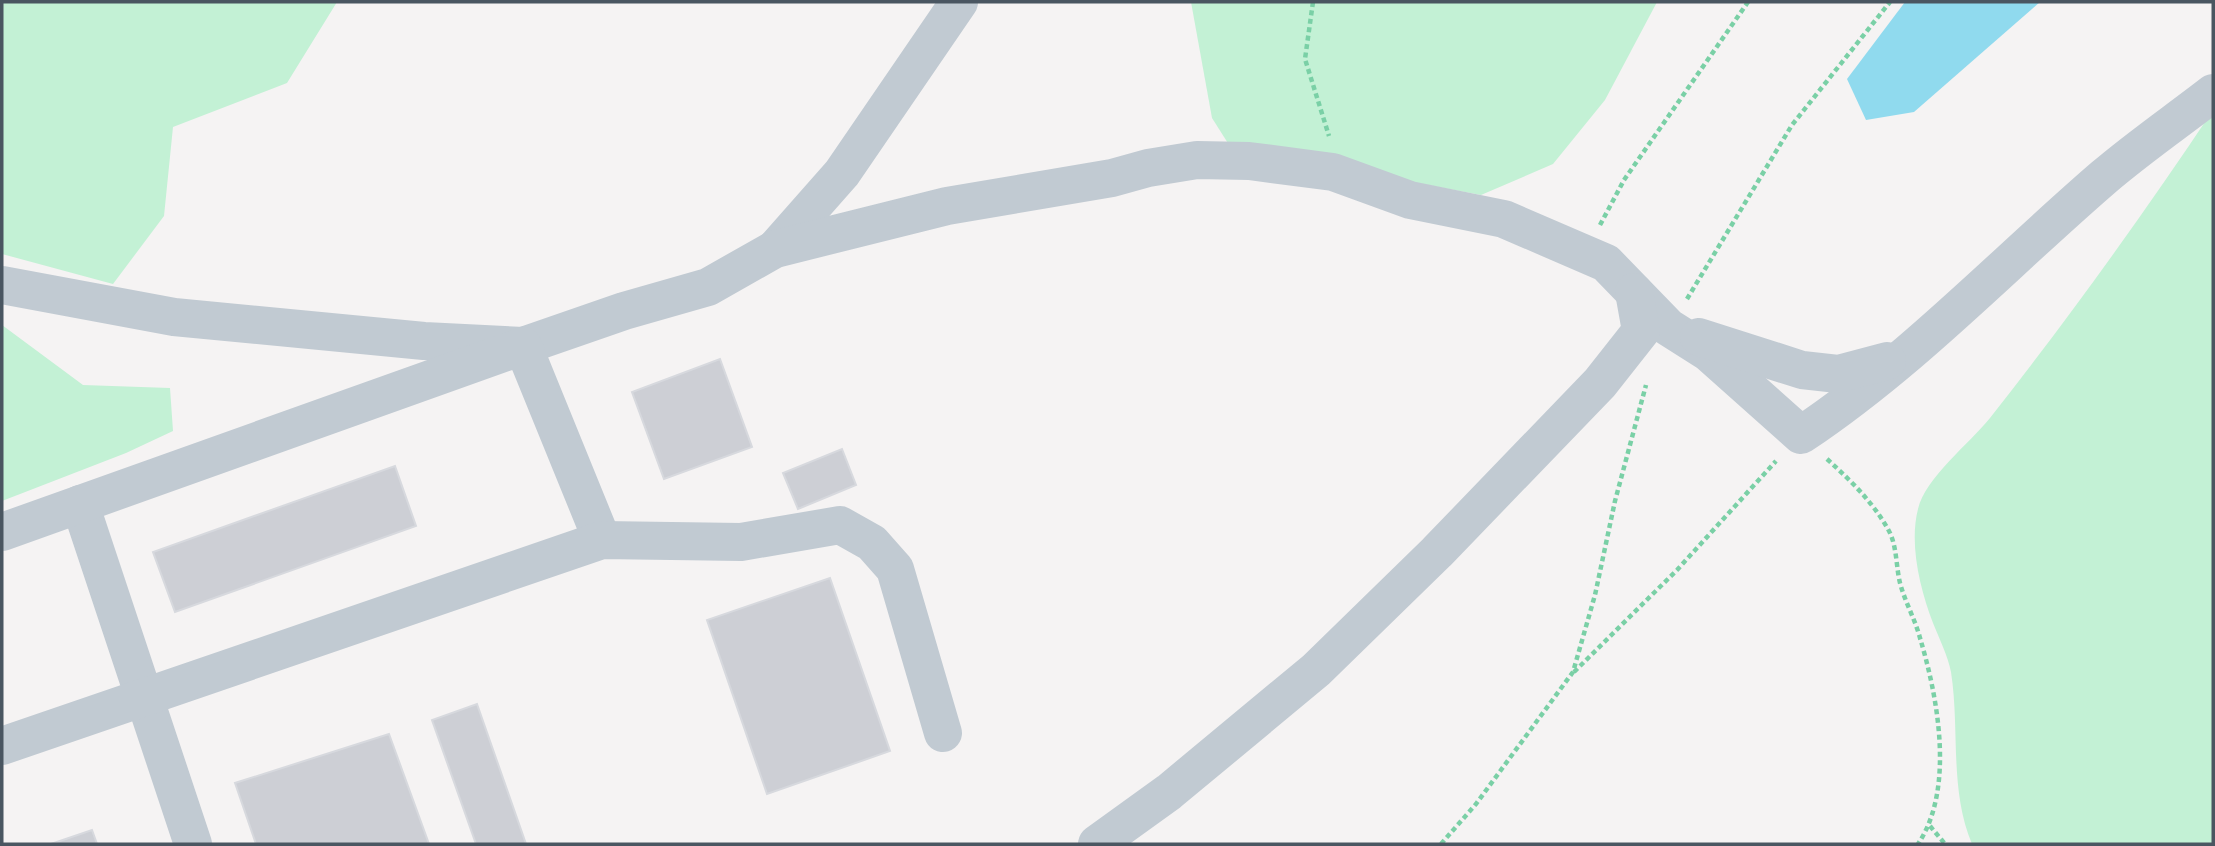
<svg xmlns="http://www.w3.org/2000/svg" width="2215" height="846" viewBox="0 0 2215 846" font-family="Inter,sans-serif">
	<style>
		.green { fill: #c3f1d5 }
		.water { fill: #90daee }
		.building { fill: #cdcfd5; stroke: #d7d9de; stroke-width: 2 }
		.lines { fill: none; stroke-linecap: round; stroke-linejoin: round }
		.path { stroke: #7ad0a6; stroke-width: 4.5; stroke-dasharray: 5 3.5; stroke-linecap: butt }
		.minor { stroke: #c1cad2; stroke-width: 38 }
	</style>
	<rect width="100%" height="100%" fill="#f5f3f3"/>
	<g class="green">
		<polygon points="2,2 337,2 287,83 173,127 164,216 113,284 2,254"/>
		<polygon points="1191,2 1657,2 1605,100 1553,164 1481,195 1231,148 1212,118"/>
		<path d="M2213,110V844H1972C1949,789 1960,730 1951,672C1948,656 1939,638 1933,623C1920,589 1909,544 1918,509C1925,478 1970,443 1990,418C2068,319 2143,215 2213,110Z"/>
		<polygon points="2,325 83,385 170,388 173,431 126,453 2,501"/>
	</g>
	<polygon class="water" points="1905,2 2040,2 1914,112 1866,120 1847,79"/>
	<g class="building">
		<polygon points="720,359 752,447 664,479 632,392"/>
		<polygon points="842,449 856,485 798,509 783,473"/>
		<polygon points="395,466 416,526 175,612 153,552"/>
		<polygon points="830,578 890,751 767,794 707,620"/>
		<polygon points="477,704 526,844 476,844 432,720"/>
		<polygon points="389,734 429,844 256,844 235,783"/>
		<polygon points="92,830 97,844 51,844"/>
	</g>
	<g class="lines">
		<g class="path">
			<polyline points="1313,2 1305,59 1329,136"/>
			<polyline points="1600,225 1624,180 1748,2"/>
			<polyline points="1687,299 1792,125 1890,2"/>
			<path d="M1827,459C1851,481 1873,502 1889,531C1897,546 1896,567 1900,583C1905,602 1915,619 1920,638C1938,698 1955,789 1918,844"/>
			<polyline points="1574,672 1677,570 1776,461"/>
			<polyline points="1930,826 1945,844"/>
			<polyline points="1441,844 1476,804 1573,672 1595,595 1615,501 1646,385"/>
		</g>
		<g class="minor">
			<polyline points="775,249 842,173 959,2"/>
			<path d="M2,285L174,317L424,341L523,346L624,311L708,287L775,249L947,206L1112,178L1148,168L1197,160L1249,161L1333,172L1410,200L1504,219L1606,263L1668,327L1709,353L1801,435C1912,361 2003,264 2104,177C2139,147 2177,121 2213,93"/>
			<polyline points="1699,337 1802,370 1838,374 1887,361"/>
			<polyline points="80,504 193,844"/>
			<polyline points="2,532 523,346 602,540"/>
			<polyline points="2,746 602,540 741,542 840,525 872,543 895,569 943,733"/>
			<polyline points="1097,844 1169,792 1316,670 1437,552 1600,383 1641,331 1634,292"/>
		</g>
	</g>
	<rect width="2215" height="846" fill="none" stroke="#4a5661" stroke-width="7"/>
</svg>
